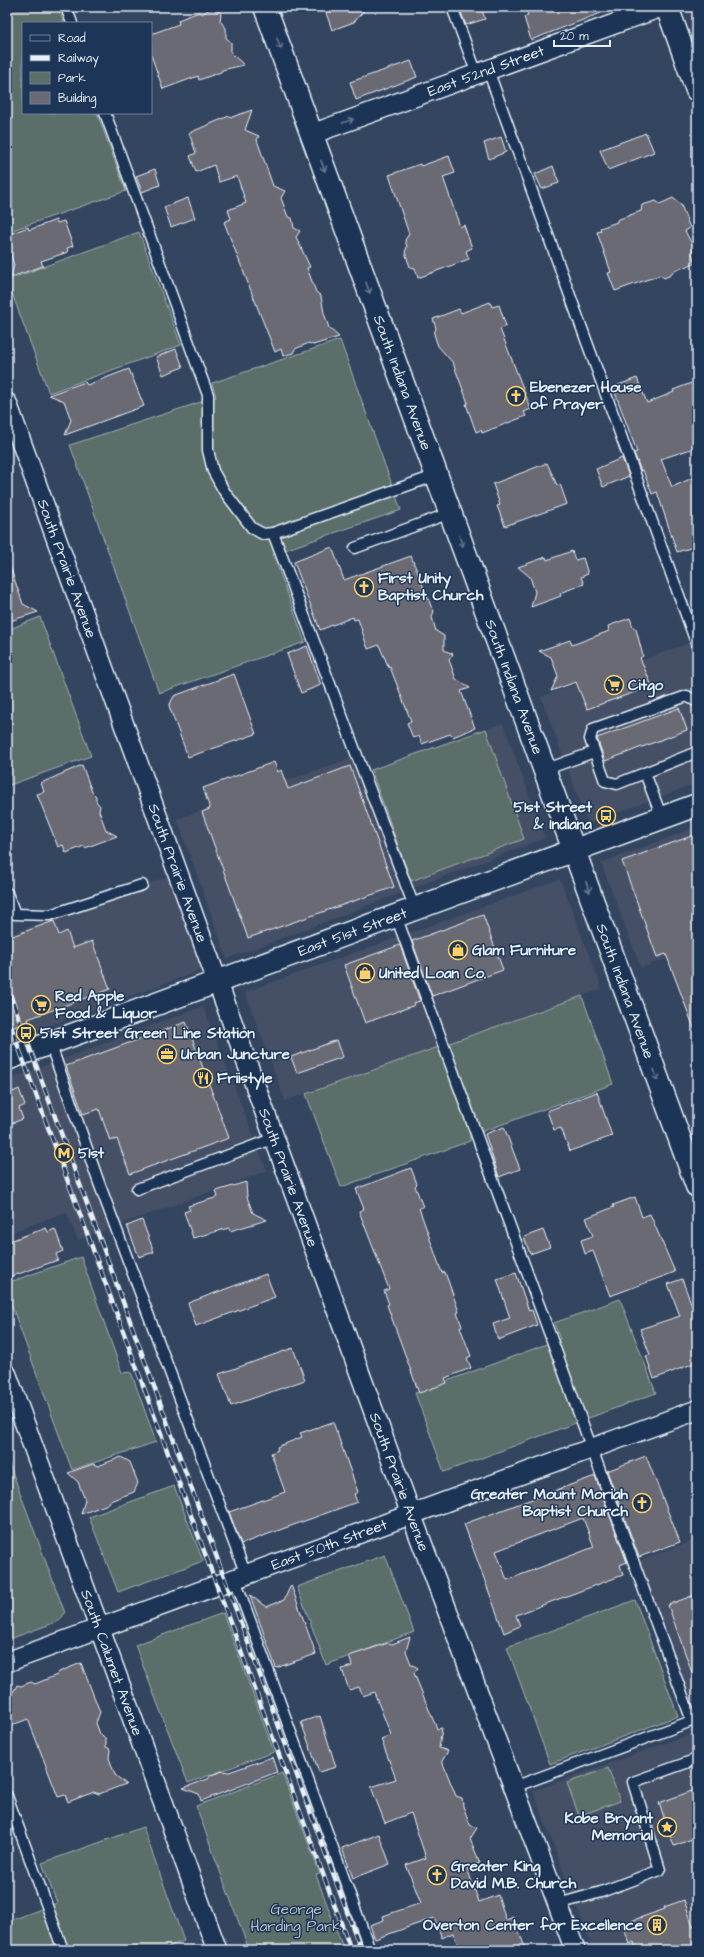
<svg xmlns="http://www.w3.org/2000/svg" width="704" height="1957" viewBox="0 0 704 1957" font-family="'Architects Daughter',sans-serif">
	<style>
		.built { fill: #445066 }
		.green { fill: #5b6e6a; stroke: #a2b0b1 }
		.building { fill: #6b6a74; stroke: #e8f1f8; fill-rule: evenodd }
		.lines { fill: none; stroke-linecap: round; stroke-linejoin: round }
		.service-casing { stroke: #e8f1f8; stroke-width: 13 }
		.minor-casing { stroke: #e8f1f8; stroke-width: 22 }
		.tertiary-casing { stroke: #e8f1f8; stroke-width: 25 }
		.secondary-casing { stroke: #e8f1f8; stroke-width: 25 }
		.service { stroke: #1d3557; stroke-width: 10 }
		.minor { stroke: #1d3557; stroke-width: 19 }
		.tertiary { stroke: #1d3557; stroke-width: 22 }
		.secondary { stroke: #1d3557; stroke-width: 22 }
		.rail-casing { stroke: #e8f1f8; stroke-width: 4.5 }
		.rail { stroke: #1d3557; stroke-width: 3; stroke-dasharray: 9; stroke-linecap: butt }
		.oneway { stroke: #64778f }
		.labels { text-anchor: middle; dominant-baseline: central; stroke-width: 3; stroke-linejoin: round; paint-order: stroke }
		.street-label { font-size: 15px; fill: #e8f1f8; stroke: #1d3557 }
		.poi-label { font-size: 15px; font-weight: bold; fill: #e8f1f8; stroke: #1d3557; text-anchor: start }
		.park-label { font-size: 15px; fill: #b7c3c6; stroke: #1d3557 }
	</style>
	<rect width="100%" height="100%" fill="#344560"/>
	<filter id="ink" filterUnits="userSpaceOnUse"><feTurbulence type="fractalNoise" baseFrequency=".025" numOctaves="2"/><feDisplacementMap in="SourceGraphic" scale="8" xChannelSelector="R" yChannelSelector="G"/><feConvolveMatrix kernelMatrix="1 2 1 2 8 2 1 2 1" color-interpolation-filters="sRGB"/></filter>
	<g filter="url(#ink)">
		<g class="built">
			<polygon points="697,640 697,783 588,824 541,697"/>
			<polygon points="503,723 545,838 227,959 177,819 357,756 364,773"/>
			<polygon points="697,827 697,947 641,968 601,863"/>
			<polygon points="169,876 202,970 7,1041 7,935"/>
			<polygon points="560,879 602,989 285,1101 245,992"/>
			<polygon points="203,1006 267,1171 78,1240 66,1212 7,1234 7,1080"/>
			<polygon points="697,1539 697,1950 593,1950 533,1791 696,1732 633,1563"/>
		</g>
		<g class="green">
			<polygon points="7,7 58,7 64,23 23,23 23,113 97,113 126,191 7,232"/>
			<polygon points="139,232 181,345 49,393 7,280"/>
			<polygon points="340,340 401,510 273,554 305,642 159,693 70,445 216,397 212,383"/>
			<polygon points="40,617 91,756 7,786 7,630"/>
			<polygon points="486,729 524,839 411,881 371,770"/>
			<polygon points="582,996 613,1084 470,1136 470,1141 341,1187 306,1094"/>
			<polygon points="81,1257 122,1373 131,1372 156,1442 72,1470 7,1293 7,1283"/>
			<polygon points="620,1299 656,1393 444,1472 415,1393 560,1339 554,1323"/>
			<polygon points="7,1458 65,1613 59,1621 7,1640"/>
			<polygon points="174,1486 203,1561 118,1592 89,1517"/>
			<polygon points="385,1555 414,1632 326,1665 297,1587"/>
			<polygon points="635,1600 678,1716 550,1764 507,1647"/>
			<polygon points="223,1613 274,1752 188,1783 135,1645"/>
			<polygon points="608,1768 620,1801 579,1816 567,1783"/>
			<polygon points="282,1773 320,1874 316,1875 344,1950 249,1950 196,1806"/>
			<polygon points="143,1827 184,1941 161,1950 69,1950 65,1940 39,1950 7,1950 7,1922 57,1903 42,1863"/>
		</g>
		<g class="building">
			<polygon points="213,7 217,9 221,14 220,21 226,28 226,38 231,42 231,53 244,65 222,70 221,72 199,80 198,76 163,89 151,55 151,34 179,24 178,20 199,12 202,14"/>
			<polygon points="324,7 367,7 354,22 332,30"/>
			<polygon points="469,7 481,7 485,19 466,25 460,10"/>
			<polygon points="525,7 614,7 614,8 531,40 524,17 528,15"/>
			<polygon points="411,61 417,77 356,100 350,82"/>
			<polygon points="252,110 245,130 259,136 257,140 273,186 285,191 281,198 288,217 292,218 294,228 300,231 296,237 310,267 307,268 316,292 321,296 324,313 329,328 339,337 313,345 309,343 295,349 293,353 283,356 281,349 275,352 224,222 231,219 228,210 246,203 237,176 219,182 214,165 196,172 190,156 196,153 189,133 229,116 232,117"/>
			<polygon points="646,133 654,152 608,170 600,150"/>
			<polygon points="501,137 506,152 489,159 484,143"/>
			<polygon points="449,156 455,173 443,177 460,227 464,225 472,248 466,251 469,259 418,278 415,268 410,267 405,252 407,247 405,240 409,234 389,175 420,164 421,166"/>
			<polygon points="553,166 559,183 542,189 535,174"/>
			<polygon points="155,169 160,185 142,192 136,176"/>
			<polygon points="188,198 195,218 171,227 164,207"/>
			<polygon points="673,198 681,205 690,228 685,231 693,246 692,253 695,263 674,271 671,275 664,278 660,275 615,291 608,273 611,272 597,232 601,231 600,228 617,222 617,220 641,211 642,205 656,201 660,204"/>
			<polygon points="56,220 57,223 64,221 73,246 67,248 68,252 41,261 43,266 11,277 14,265 7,244 7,235 28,227 29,230"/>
			<polygon points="490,302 492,307 499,305 506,326 500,329 531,409 524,412 526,416 482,433 481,430 476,432 466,404 468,403 453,363 438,346 434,334 436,328 433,319 459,309 461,313"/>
			<polygon points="176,349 183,367 163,375 156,357"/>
			<polygon points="129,369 144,406 65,435 71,420 64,401 49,395 85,382 87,385"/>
			<polygon points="637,378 647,403 674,392 673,390 697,381 697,447 661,459 672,487 697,476 697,546 677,552 657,492 652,494 643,470 641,471 634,453 637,452 613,387"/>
			<polygon points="622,458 629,476 603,487 596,469"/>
			<polygon points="547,463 557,485 560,484 567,504 505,526 497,506 500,505 493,484"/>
			<polygon points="332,547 344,580 411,556 431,606 434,611 432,617 436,631 444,636 444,650 453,654 449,660 456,679 470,688 461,691 475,728 453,737 450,734 422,744 419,736 413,738 407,723 411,721 390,667 389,668 379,645 368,649 358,619 354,620 353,617 320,630 294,562"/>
			<polygon points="572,551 575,560 583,558 588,574 581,577 584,584 560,593 561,596 531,607 535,592 530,577 518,567 546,557 547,560"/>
			<polygon points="9,564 23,604 38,612 7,622 7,565"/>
			<polygon points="630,618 633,627 636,629 643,656 640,658 652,686 587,709 576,682 551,691 558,676 551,657 539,651 570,640 572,645 609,631 608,626"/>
			<polygon points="307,646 321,685 301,693 287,654"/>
			<polygon points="234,674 256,734 188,757 169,706 174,696"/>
			<polygon points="679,708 687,730 605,761 597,738"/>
			<polygon points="274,762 278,772 281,770 288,789 350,766 394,887 248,938 202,812 210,809 203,788"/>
			<polygon points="82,765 92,792 96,796 96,801 100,806 99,811 106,830 117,836 85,848 84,846 66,853 63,845 58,847 37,794 44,792 41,783"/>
			<polygon points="697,834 697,1031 695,1031 666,954 657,957 622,861"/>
			<polygon points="483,915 503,970 432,996 412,941"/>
			<polygon points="54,921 59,935 67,931 73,948 92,941 110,989 28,1019 29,1021 7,1030 7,938"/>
			<polygon points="400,945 420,1001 414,1003 415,1005 365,1023 344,965"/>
			<polygon points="186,1022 229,1138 130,1174 117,1139 110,1141 99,1109 83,1114 66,1066"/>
			<polygon points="337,1040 343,1057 297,1073 291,1057"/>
			<polygon points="9,1080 13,1092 19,1089 25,1105 19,1108 23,1119 7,1125 7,1081"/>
			<polygon points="597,1092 612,1136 570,1151 561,1128 554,1130 547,1111"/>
			<polygon points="504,1127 520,1169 499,1177 485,1134"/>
			<polygon points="411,1168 417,1184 415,1186 423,1207 419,1208 442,1273 445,1272 459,1312 457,1313 462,1326 460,1327 471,1356 467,1358 471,1368 445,1378 447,1383 419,1393 387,1305 389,1304 384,1291 389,1289 359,1211 364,1209 356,1189"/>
			<polygon points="246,1182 247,1197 253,1213 267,1220 230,1231 229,1228 193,1238 184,1212 190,1210 188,1206 218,1197 216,1191"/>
			<polygon points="635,1197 642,1217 650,1214 675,1272 610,1296 593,1251 585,1254 581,1240 593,1236 586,1218 614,1207 613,1205"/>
			<polygon points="142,1220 154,1252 139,1257 127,1226"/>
			<polygon points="46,1228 48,1232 55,1229 63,1251 56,1254 58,1260 7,1278 7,1242"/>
			<polygon points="543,1230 550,1247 530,1254 524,1237"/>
			<polygon points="516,1273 529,1311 532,1310 537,1325 498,1340 493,1324 510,1318 497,1279"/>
			<polygon points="266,1274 275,1297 196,1326 188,1303"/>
			<polygon points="682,1279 697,1319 697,1362 654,1379 646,1356 650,1355 640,1329 680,1316 668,1284"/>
			<polygon points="293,1348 305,1380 231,1406 219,1374"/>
			<polygon points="333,1422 358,1492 354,1494 357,1502 241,1544 229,1512 285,1492 271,1453 278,1450 277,1447 302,1437 300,1433"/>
			<polygon points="646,1456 680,1542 639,1557 607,1471"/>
			<polygon points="121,1457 130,1462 138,1483 134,1492 110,1501 108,1504 81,1514 85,1500 78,1482 68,1473 93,1464 98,1466"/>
			<path d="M595,1476L627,1562L620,1565L623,1575L516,1615L520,1626L504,1633L464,1524ZM583,1518L594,1547L507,1580L496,1551Z"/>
			<polygon points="291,1585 316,1654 276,1668 250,1595 266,1607 284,1600"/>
			<polygon points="697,1594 697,1681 695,1681 668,1605"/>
			<polygon points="410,1637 406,1651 411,1664 418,1668 414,1673 434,1722 435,1723 437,1729 442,1728 439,1748 448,1751 442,1761 456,1796 462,1798 463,1806 470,1825 477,1828 470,1839 480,1863 467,1868 479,1902 498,1895 506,1920 513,1917 525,1947 517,1950 460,1950 453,1933 442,1938 434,1918 375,1939 370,1925 384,1920 383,1916 421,1903 406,1865 426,1858 411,1813 385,1823 371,1787 396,1779 381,1739 391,1735 374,1692 363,1696 359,1687 349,1690 342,1669 352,1666 349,1656 388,1643 392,1644"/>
			<polygon points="81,1663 100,1712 96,1723 100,1734 106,1740 106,1747 110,1749 109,1758 115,1775 126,1784 99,1794 94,1792 68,1802 65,1795 58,1797 28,1719 7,1727 7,1694 14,1691 17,1685 21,1686 31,1682 35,1684 57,1675 59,1672"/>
			<polygon points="320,1716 336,1767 319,1772 301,1722"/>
			<polygon points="272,1757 277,1772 201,1801 199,1794 183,1788 208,1779 211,1775 223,1771 229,1772"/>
			<polygon points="697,1789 697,1837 674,1846 659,1803"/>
			<polygon points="379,1834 390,1864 353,1878 342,1848"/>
			<polygon points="684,1900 693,1926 697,1924 697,1950 636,1950 634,1942 630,1944 622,1924 665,1909 664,1907"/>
		</g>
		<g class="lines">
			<defs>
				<g id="service">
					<polyline points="66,7 72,23"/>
					<polyline points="452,7 477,74"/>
					<polyline points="488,70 697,645"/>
					<polyline points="105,113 208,395 208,450 213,471 224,491 252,528 263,534 273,533 437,475"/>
					<polyline points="273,533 415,909"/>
					<polyline points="355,548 450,513"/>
					<polyline points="697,702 687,696 593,729 590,739 605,781 617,784 697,752"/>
					<polyline points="544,770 594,752"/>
					<polyline points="645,773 662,818"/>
					<polyline points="7,893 15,914 50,915 142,885"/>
					<polyline points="396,916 692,1721"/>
					<polyline points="50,1043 99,1183 246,1575"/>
					<polyline points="137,1189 275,1138"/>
					<polyline points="235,1579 370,1950"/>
					<polyline points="514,1787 697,1719"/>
					<polyline points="7,1796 63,1950"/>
					<polyline points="558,1904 601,1892 660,1870 633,1782 697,1759"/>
				</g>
				<g id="minor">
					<path id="s1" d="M312,134L661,7"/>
					<path id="s2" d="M7,403L411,1514L575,1950"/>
					<path id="s3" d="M7,1375L217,1950"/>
					<path id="s4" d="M7,1662L697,1410"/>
				</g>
				<g id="tertiary">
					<path id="s5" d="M265,7L697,1186"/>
					<polyline points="667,7 697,90"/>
				</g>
				<g id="secondary">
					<path id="s6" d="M7,1059L697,805"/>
				</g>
			</defs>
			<use href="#service" class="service-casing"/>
			<use href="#minor" class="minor-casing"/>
			<use href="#tertiary" class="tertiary-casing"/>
			<use href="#secondary" class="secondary-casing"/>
			<use href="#service" class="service"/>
			<use href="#minor" class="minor"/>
			<use href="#tertiary" class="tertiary"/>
			<use href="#secondary" class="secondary"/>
			<defs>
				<g id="rail">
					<polyline points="7,986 361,1950"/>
					<polyline points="7,1016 351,1950"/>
				</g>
			</defs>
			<use href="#rail" class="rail-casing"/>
			<use href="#rail" class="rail"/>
		</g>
		<defs><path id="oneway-shaft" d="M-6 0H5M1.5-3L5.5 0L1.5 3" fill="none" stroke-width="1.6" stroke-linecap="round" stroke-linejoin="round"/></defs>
		<g class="oneway">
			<use href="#oneway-shaft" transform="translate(279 44) rotate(70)"/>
			<use href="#oneway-shaft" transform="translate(348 121) rotate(-20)"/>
			<use href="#oneway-shaft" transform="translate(323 166) rotate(70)"/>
			<use href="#oneway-shaft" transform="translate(368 288) rotate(70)"/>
			<use href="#oneway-shaft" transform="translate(461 541) rotate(70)"/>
			<use href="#oneway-shaft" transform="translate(588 887) rotate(70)"/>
			<use href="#oneway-shaft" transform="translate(656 1075) rotate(70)"/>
		</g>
	</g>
	<defs>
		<symbol id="church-ring" viewBox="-11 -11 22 22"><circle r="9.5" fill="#1d3557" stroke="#ffd166" stroke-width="1.5"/><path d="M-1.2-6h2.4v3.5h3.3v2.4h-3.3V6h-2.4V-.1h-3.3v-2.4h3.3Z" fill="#ffd166"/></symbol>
		<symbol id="supermarket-ring" viewBox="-11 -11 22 22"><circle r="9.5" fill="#1d3557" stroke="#ffd166" stroke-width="1.5"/><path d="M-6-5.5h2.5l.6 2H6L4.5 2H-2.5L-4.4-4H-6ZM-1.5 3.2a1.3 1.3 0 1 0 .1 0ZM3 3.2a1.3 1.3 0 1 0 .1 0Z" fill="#ffd166"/></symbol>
		<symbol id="bus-ring" viewBox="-11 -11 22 22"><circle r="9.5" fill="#1d3557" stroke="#ffd166" stroke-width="1.5"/><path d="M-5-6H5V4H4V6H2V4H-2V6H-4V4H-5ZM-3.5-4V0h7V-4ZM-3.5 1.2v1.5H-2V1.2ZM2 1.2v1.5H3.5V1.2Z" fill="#ffd166"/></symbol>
		<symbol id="shop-ring" viewBox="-11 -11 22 22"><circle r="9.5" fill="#1d3557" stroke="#ffd166" stroke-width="1.5"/><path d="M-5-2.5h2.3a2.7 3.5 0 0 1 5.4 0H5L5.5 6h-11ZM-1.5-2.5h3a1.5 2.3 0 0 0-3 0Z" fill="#ffd166"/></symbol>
		<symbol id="office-ring" viewBox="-11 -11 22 22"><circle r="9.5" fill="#1d3557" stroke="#ffd166" stroke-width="1.5"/><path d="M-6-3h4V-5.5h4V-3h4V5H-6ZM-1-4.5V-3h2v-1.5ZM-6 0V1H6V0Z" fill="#ffd166"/></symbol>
		<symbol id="restaurant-ring" viewBox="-11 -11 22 22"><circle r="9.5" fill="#1d3557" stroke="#ffd166" stroke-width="1.5"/><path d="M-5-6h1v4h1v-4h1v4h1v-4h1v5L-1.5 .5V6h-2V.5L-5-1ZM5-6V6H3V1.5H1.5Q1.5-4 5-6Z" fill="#ffd166"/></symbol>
		<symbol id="metro-ring" viewBox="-11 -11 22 22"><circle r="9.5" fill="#1d3557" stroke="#ffd166" stroke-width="1.5"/><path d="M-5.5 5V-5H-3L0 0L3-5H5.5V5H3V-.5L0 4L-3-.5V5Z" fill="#ffd166"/></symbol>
		<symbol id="sight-ring" viewBox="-11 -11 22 22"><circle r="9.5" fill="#1d3557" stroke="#ffd166" stroke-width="1.5"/><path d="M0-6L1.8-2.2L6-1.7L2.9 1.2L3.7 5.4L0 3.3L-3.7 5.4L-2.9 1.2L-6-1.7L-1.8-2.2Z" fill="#ffd166"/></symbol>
		<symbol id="building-ring" viewBox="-11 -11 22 22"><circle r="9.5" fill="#1d3557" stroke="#ffd166" stroke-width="1.5"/><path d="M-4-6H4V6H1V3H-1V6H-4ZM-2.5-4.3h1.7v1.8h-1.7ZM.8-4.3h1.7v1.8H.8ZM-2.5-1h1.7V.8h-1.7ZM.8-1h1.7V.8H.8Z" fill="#ffd166"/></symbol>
	</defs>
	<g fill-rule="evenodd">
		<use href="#church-ring" x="505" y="385" width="22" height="22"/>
		<use href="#church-ring" x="353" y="576" width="22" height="22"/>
		<use href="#supermarket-ring" x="603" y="674" width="22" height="22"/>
		<use href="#bus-ring" x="595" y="805" width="22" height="22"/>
		<use href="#shop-ring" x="447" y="939" width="22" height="22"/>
		<use href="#shop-ring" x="354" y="962" width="22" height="22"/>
		<use href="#supermarket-ring" x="30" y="994" width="22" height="22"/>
		<use href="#bus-ring" x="15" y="1022" width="22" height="22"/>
		<use href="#office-ring" x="156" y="1043" width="22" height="22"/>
		<use href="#restaurant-ring" x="192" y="1067" width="22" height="22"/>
		<use href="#metro-ring" x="53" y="1142" width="22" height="22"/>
		<use href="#church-ring" x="631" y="1492" width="22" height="22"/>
		<use href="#sight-ring" x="656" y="1816" width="22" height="22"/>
		<use href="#church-ring" x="426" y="1864" width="22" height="22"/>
		<use href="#building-ring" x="646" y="1914" width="22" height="22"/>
	</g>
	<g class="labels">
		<g class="street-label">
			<text stroke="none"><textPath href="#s1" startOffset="185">East 52nd Street</textPath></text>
			<text stroke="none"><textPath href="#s5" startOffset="400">South Indiana Avenue</textPath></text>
			<text stroke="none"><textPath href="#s2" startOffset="176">South Prairie Avenue</textPath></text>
			<text stroke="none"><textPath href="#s5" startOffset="724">South Indiana Avenue</textPath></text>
			<text stroke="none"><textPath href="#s2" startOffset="500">South Prairie Avenue</textPath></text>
			<text stroke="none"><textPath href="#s6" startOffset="368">East 51st Street</textPath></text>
			<text stroke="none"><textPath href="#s5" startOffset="1048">South Indiana Avenue</textPath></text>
			<text stroke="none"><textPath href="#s2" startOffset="824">South Prairie Avenue</textPath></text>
			<text stroke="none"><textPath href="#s2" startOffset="1148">South Prairie Avenue</textPath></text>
			<text stroke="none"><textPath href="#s4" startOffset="343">East 50th Street</textPath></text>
			<text stroke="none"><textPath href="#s3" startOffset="306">South Calumet Avenue</textPath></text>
		</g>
		<g class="poi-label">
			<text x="530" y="387">Ebenezer House<tspan x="530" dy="17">of Prayer</tspan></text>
			<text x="378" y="578">First Unity<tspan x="378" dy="17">Baptist Church</tspan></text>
			<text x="628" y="685">Citgo</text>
			<text x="592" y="807" text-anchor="end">51st Street<tspan x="592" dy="17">&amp; Indiana</tspan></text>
			<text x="472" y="950">Glam Furniture</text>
			<text x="379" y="973">United Loan Co.</text>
			<text x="55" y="996">Red Apple<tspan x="55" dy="17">Food &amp; Liquor</tspan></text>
			<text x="40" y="1033">51st Street Green Line Station</text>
			<text x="181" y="1054">Urban Juncture</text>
			<text x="217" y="1078">Friistyle</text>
			<text x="78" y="1153">51st</text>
			<text x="628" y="1494" text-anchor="end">Greater Mount Moriah<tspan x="628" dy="17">Baptist Church</tspan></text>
			<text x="653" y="1818" text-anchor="end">Kobe Bryant<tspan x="653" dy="17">Memorial</tspan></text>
			<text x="451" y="1866">Greater King<tspan x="451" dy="17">David M.B. Church</tspan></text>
			<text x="643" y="1925" text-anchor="end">Overton Center for Excellence</text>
		</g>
		<g class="park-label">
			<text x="296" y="1909">George<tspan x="296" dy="17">Harding Park</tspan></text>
		</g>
	</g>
	<rect width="704" height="1957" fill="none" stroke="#1d3557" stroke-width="24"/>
	<rect x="12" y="12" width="680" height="1933" fill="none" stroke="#e8f1f8" stroke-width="1.5" filter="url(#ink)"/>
	<rect x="22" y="22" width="130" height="92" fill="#1d3557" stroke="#6e8097"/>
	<rect x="30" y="35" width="20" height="6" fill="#1d3557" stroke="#6e8097"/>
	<text x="58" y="42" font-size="12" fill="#e8f1f8">Road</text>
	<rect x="30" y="55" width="20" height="6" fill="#e8f1f8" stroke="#6e8097"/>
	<text x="58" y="62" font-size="12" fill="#e8f1f8">Railway</text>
	<rect x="30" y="72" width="20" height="12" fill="#5b6e6a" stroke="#6e8097"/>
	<text x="58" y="82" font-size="12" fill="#e8f1f8">Park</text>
	<rect x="30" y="92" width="20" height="12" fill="#6b6a74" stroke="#6e8097"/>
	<text x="58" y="102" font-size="12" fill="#e8f1f8">Building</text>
	<path d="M554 40v6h56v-6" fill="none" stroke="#e8f1f8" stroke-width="2"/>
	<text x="560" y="40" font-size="12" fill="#e8f1f8" stroke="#1d3557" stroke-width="3" paint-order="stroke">20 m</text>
</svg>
